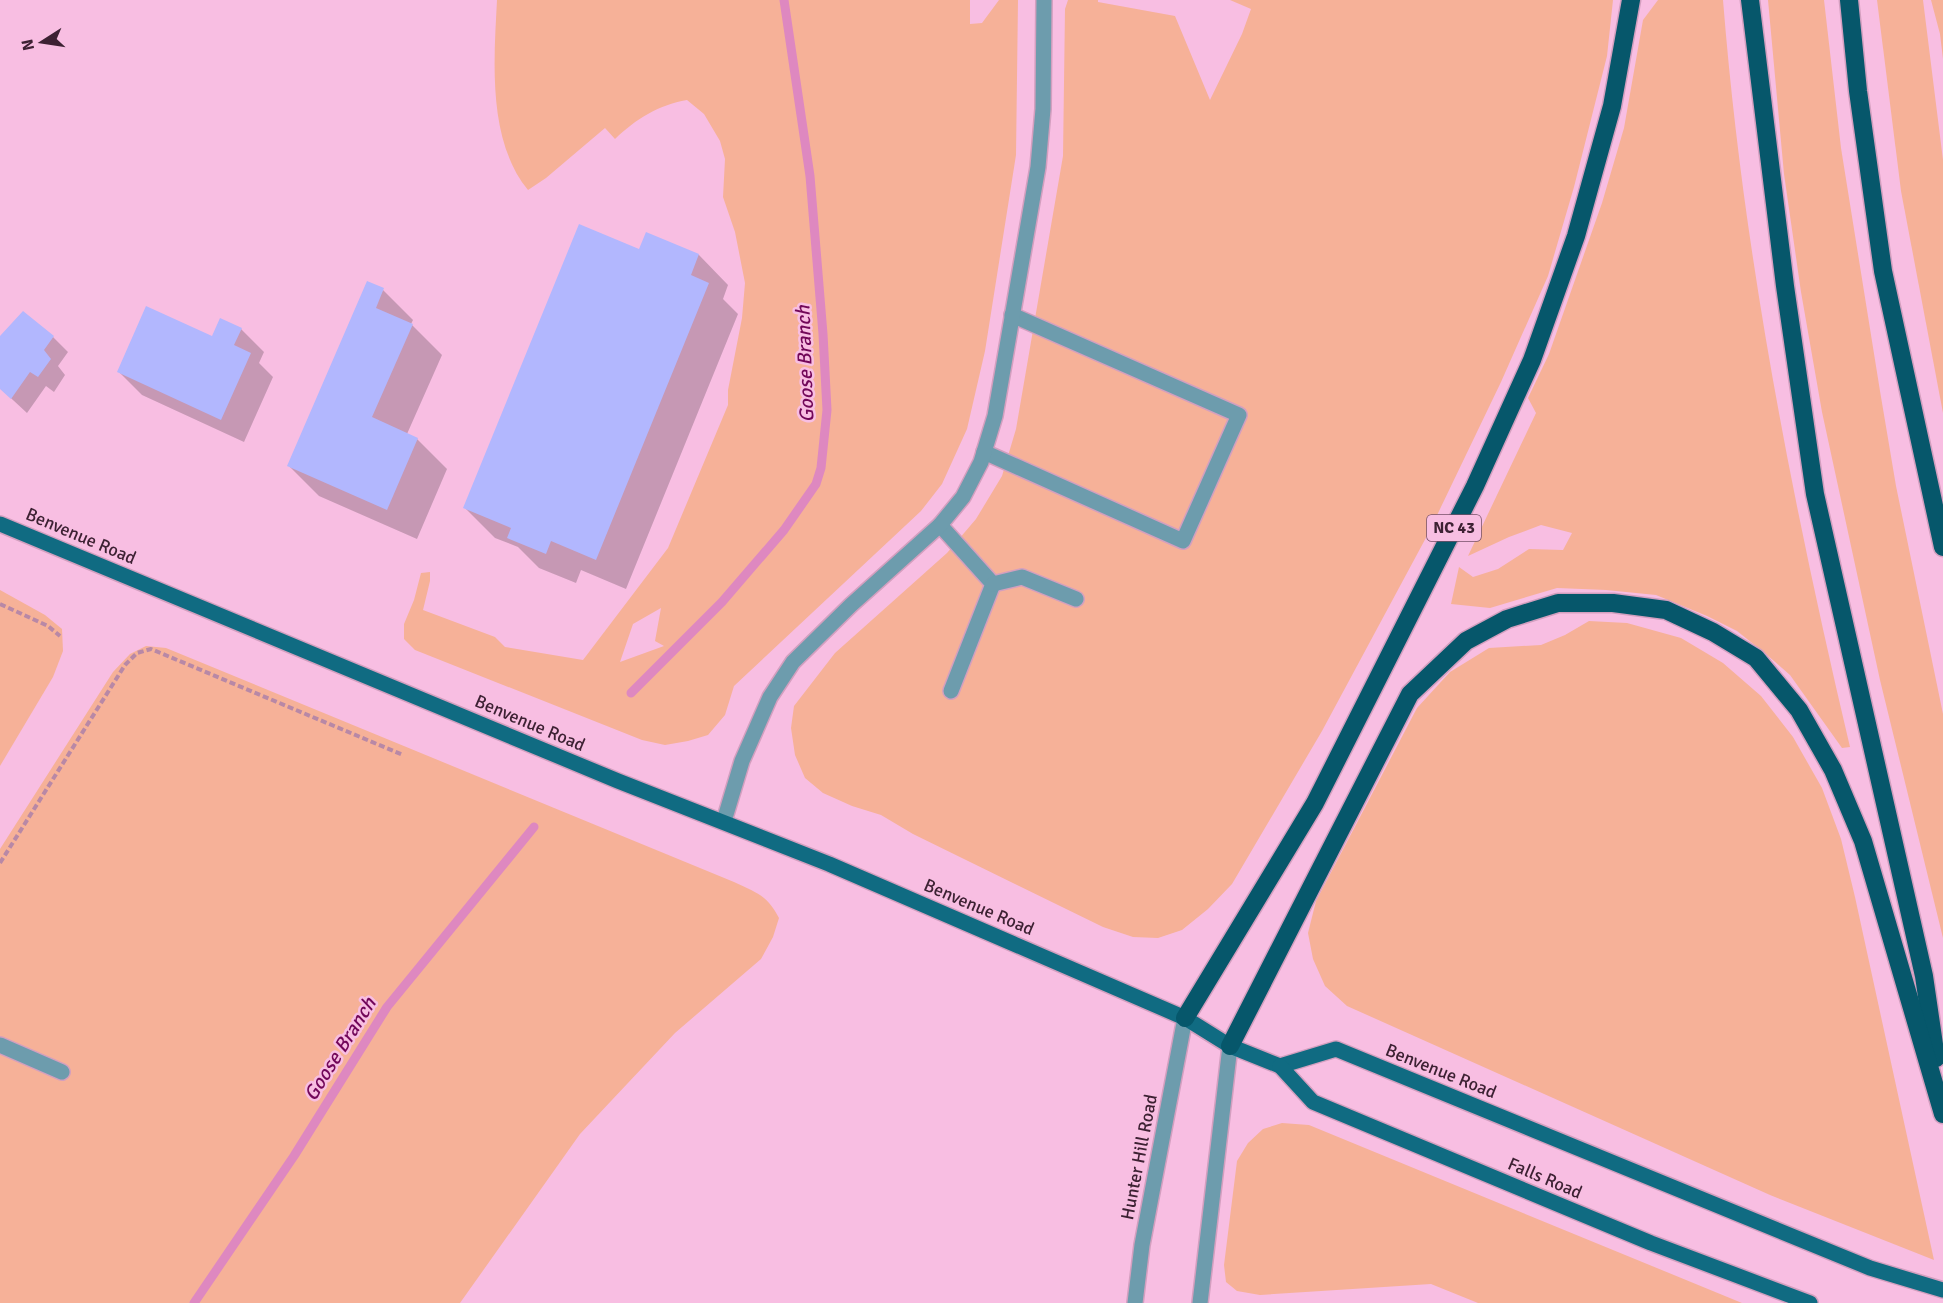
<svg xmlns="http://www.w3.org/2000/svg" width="1943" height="1303" viewBox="0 0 1943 1303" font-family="Signika,sans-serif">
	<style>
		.green { fill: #f6b198; fill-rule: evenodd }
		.shadow { fill: #0003 }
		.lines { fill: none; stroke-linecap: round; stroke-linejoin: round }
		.stream { stroke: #de88c0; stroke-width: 9 }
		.building { fill: #b2b7fe }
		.minor-casing { stroke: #d39fbf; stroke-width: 18 }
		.major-casing { stroke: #d39fbf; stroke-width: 18 }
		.highway-casing { stroke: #d39fbf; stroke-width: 21 }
		.path { stroke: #b888a6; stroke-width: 4; stroke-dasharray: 6 3; stroke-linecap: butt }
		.minor { stroke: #6d9cad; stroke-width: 15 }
		.major { stroke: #106b82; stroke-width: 15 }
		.highway { stroke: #06576b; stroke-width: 18 }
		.labels { text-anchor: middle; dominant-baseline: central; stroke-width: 5; stroke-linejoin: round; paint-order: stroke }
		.shield { fill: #f8bee2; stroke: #755068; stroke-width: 1.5 }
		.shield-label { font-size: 16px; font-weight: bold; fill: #3d2133 }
		.street-label { font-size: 18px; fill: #3d2133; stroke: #f8bee2 }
		.water-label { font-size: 20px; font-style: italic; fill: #720759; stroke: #f8bee2 }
	</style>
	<rect width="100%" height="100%" fill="#f8bee2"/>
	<g class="green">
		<path d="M497,0H970V24L982,23L999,0H1018L1016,155L985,351L967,429L942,484L921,511L734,686L725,715L708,735L688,741L665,745L642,740L415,650L404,639V624L414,600L421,573L430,572V581L423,610L495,637L505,647L583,660L668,548L728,405V390L742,318L745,283L735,232L723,197L725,159L720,141L704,114L687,100C658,105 636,119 615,139L605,128L546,178L528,190C487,140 494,60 497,0ZM661,608L655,641L664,646L620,662L633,624Z"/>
		<polygon points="1068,0 1098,0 1098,2 1175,16 1210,100 1242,34 1251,9 1230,0 1613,0 1607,56 1574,187 1548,276 1501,382 1428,534 1322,731 1232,884 1208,909 1182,930 1158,938 1133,937 1103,927 913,834 881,815 852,806 823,793 805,778 795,755 791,728 794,706 835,653 947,553 976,519 1002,476 1016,429 1063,156 1065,9"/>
		<path d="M1658,0H1723C1743,252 1792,501 1850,747L1842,748L1790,675L1766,654L1737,631L1707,616L1656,595L1606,590L1557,588L1490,608L1451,604L1459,567L1473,577L1498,569L1529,549L1563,550L1572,533L1541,525L1509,537L1468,556L1536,413L1528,398L1549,354L1602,203L1624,128L1643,20Z"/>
		<polygon points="1768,0 1824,0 1841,148 1880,391 1896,486 1943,714 1943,938 1880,680 1822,412 1801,292 1784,174"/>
		<polygon points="1877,0 1923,0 1943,160 1943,413 1901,191"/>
		<polygon points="1931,0 1943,0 1943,59 1940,34"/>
		<polygon points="0,590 45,615 62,629 63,651 53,677 0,766"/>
		<polygon points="1589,621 1627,623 1681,638 1723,663 1761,696 1793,737 1822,788 1841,839 1855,897 1934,1260 1770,1195 1347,1006 1325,986 1313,959 1308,933 1316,901 1417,708 1450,672 1489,648 1541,645 1565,635"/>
		<path d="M146,646L166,648L734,882C757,893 767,895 779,918L773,937L761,959L675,1033L580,1134L460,1303H0V849L113,672L130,654Z"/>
		<polygon points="1282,1123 1309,1125 1742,1303 1478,1303 1431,1284 1260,1295 1237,1291 1226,1282 1224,1265 1237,1161 1248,1143 1263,1129"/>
	</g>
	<g class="shadow">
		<polygon points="647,234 699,255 728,285 723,299 738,314 626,589 581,570 576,583 539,568 518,547 495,538 465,508 640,251"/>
		<polygon points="383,290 413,320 411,324 442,355 407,434 417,439 447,469 417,539 319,496 289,466"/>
		<polygon points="241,329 264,352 259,363 273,377 244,442 142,395 119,372"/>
		<polygon points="53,337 68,352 58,366 65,375 54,392 46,386 27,413 0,388 0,339"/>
	</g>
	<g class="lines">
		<g class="stream">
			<polyline points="631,693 722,602 784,530 816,484 821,468 827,410 823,334 810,176 784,0"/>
			<polyline points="194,1303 294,1156 387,1007 534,827"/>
		</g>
	</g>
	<g class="building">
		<polygon points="579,224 639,249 646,232 699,254 691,275 709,283 596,560 551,541 546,554 507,538 511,528 463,508"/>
		<polygon points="367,281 384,288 376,308 413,324 372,417 418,438 387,510 287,466"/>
		<polygon points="146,306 212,336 220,318 242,328 234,345 251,353 221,420 117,372"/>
		<polygon points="23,311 54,336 44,350 51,359 38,377 30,372 11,399 0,389 0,336"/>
	</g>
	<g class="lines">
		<defs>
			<g id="minor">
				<polyline points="984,452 1183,541 1239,415 1012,315"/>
				<polyline points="940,525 993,584 951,691"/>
				<polyline points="993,584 1022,577 1076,599"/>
				<polyline points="724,821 742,761 770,697 793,662 851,605 940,525 963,497 981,462 995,416 1038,167 1043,109 1044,0"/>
				<polyline points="0,1045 62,1072"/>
				<polyline points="1135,1303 1142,1245 1185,1018"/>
				<polyline points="1200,1303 1230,1046"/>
			</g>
			<g id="major">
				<polyline points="0,524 618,781 829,864 1185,1018 1230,1046 1280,1066 1336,1049 1870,1268 1943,1290"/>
				<polyline points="1280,1066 1313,1102 1651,1243 1810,1303"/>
			</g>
			<g id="highway">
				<polyline points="1750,0 1785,286 1815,494 1924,976 1936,1058"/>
				<polyline points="1849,0 1858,91 1883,271 1943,547"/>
				<polyline points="1185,1018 1315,803 1475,486 1532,360 1576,236 1612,106 1631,0"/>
				<polyline points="1230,1046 1410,694 1466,641 1507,619 1558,603 1613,603 1666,610 1713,632 1756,658 1799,710 1833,770 1863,841 1943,1114"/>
			</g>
		</defs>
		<use href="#minor" class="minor-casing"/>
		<use href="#major" class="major-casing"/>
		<use href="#highway" class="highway-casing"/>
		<g class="path">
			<polyline points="0,604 48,626 60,636"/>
			<polyline points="0,863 125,665 137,653 151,649 403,755"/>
		</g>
		<use href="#minor" class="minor"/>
		<use href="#major" class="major"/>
		<use href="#highway" class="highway"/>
	</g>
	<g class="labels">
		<rect class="shield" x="1427" y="515" width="54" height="26" rx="4.5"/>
		<g class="shield-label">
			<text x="1454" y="528">NC 43</text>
		</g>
		<g class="street-label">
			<text transform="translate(81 536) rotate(23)">Benvenue Road</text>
			<text transform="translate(530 723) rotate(23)">Benvenue Road</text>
			<text transform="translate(979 907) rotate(23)">Benvenue Road</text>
			<text transform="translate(1441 1071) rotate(22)">Benvenue Road</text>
			<text transform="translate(1139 1157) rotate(-79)">Hunter Hill Road</text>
			<text transform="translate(1545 1178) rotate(23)">Falls Road</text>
		</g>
		<g class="water-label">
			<text transform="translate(805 364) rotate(-92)">Goose Branch</text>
			<text transform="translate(340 1049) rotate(-58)">Goose Branch</text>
		</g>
	</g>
	<g transform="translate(42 42) rotate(258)" stroke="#f8bee2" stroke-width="4.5" paint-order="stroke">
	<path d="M0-4.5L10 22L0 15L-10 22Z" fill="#3d2133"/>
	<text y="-9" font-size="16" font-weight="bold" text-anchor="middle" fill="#3d2133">N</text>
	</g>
</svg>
